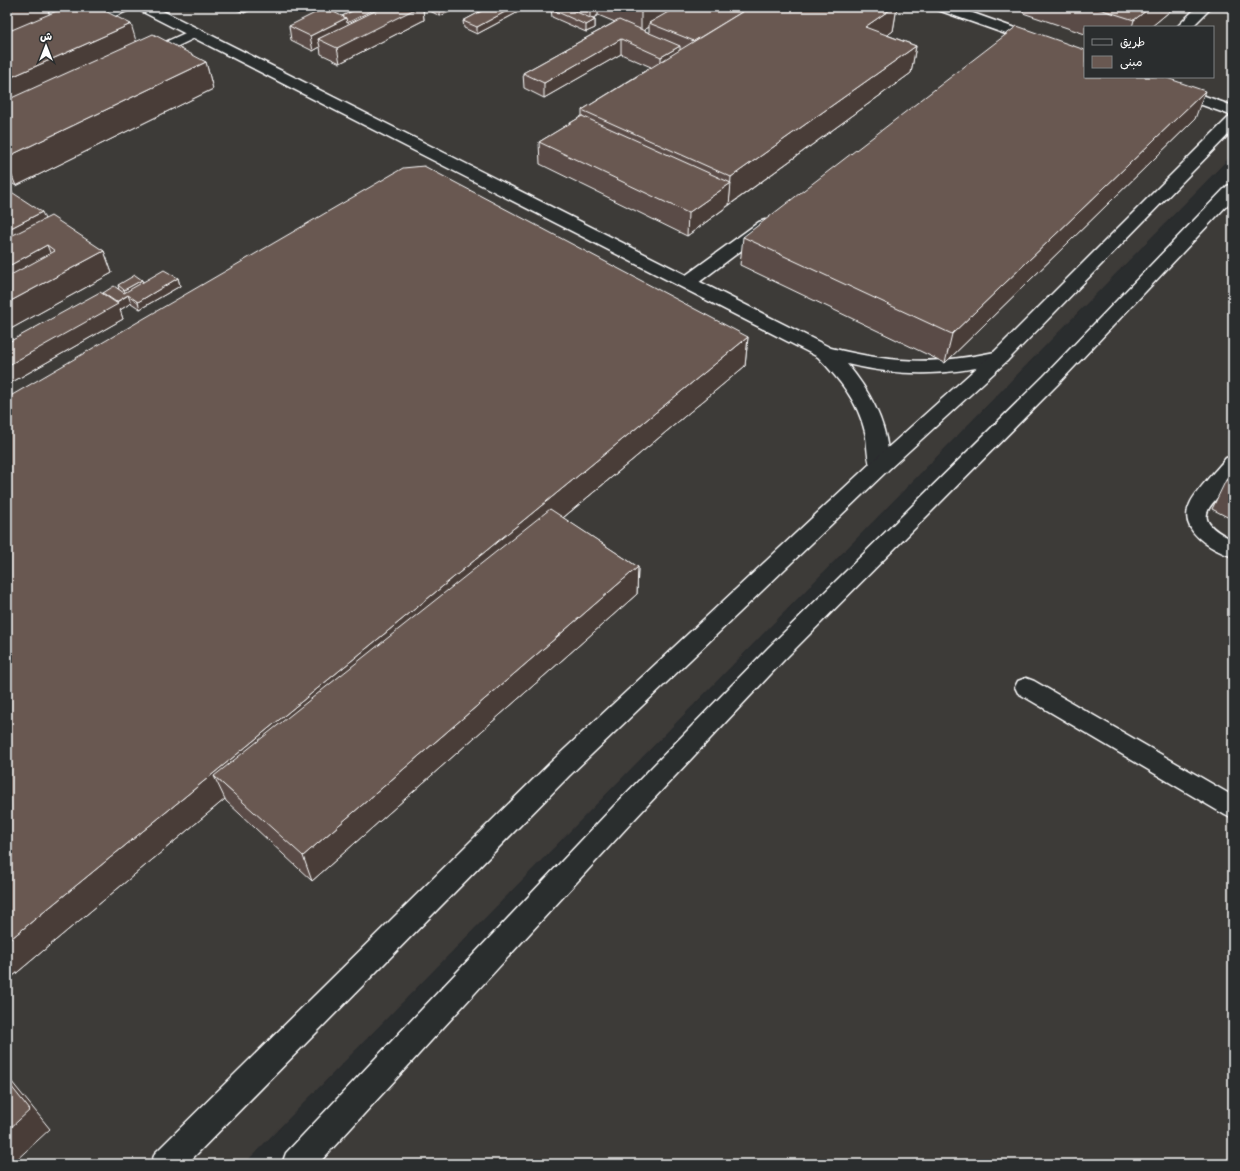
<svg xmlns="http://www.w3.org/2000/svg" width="1240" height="1171" viewBox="0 0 1240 1171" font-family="Itim,'Playpen Sans Arabic',sans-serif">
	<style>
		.built { fill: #3d3a38; fill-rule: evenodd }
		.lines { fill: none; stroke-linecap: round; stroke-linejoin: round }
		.service-casing { stroke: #fff; stroke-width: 3 }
		.minor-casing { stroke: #fff; stroke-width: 3 }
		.tertiary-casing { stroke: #fff; stroke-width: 3 }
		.service { fill: #2a2d2e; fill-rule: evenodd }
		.minor { fill: #2a2d2e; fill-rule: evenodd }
		.tertiary { fill: #2a2d2e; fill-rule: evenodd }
		.wall { fill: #5a4c46; stroke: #fff; fill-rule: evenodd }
		.shaded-wall { fill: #4a3e39; stroke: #fff }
		.building { fill: #695851; stroke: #fff }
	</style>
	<rect width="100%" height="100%" fill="#2a2d2e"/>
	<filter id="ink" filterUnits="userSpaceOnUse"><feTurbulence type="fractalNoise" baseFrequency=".025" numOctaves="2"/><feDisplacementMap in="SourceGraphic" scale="8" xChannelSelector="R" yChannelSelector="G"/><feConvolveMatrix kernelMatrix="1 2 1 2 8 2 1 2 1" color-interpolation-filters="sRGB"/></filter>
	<g filter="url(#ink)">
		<g class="built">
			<path d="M7,7H1233V154L244,1164H7ZM1085,27H1213V77H1085Z"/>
			<polygon points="1233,195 1233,1164 278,1164"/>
		</g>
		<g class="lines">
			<defs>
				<g id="service">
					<polygon points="113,7 131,7 129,10 89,27 79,27 77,24 79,21"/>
					<polygon points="1197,7 1212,7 1192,27 1177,27"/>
					<polygon points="194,29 199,30 201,33 199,36 151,59 146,60 141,59 139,56 141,53"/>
					<polygon points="765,220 771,222 773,225 771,228 694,286 688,287 682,286 680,282 682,278 759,222"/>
					<path d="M1233,456C1233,462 1235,473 1232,478C1215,507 1184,516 1233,540V557C1212,550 1177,531 1190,504C1196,490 1216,471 1226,458Z"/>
					<polygon points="1026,678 1034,681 1233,796 1233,819 1225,815 1018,693 1015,687 1018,681"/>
				</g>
				<g id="minor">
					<path d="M137,7H155L831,348C895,364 935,365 1000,351L1007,353L1009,357L1007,361L1000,363C944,376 903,377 847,364C868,389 884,417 888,450C889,458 891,464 887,471L880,473L873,471C866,460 868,444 865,432C858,401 839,379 818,357L139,10Z"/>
					<polygon points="936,7 956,7 1085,53 1085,62 938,10"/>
					<polygon points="1130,77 1151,77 1233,106 1233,116 1132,80"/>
				</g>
				<g id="tertiary">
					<polygon points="1233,116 1233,130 1007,361 887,471 569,776 187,1164 151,1164 155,1153 551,762 873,461 993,353 1228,118"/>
					<polygon points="1233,184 1233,199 1058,384 784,660 631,823 318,1164 282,1164 286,1153 613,807 768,648 1044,376 1227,186"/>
				</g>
			</defs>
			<use href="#service" class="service-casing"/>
			<use href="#minor" class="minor-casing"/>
			<use href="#tertiary" class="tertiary-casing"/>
			<use href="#service" class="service"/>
			<use href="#minor" class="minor"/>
			<use href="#tertiary" class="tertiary"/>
		</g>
		<g class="wall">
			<polygon points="7,7 47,7 49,14 136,41 206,62 213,89 16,186 7,180"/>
			<polygon points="231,7 257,7 244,13"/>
			<polygon points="361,7 458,7 458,8 440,16 426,9 426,7 423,9 424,20 340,63 321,54 320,47 313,51 291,40 289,26 342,16"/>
			<polygon points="468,7 524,7 524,9 477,34 464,28 463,21 480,12"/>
			<path d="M556,7H897L893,31L887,35L916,46L911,73L687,236L540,164L539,142L582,116V110L651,67L621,54L544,98L524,88L523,73L615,22L598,15L592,19L595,20V28L586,32L552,17L551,9ZM649,27V33L644,30Z"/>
			<polygon points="1024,7 1175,7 1151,27 1085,27 1085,34 1023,13"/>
			<polygon points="1195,119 945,363 740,265 743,237"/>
			<polygon points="45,219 104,251 112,273 7,331"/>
			<polygon points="178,278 180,286 140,309 131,303 120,310 123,319 7,385 7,343 103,293 119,290 118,285"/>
			<polygon points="748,337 745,366 563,518 638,567 637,594 312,881 226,801 225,799 7,981 7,398"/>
			<polygon points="1233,472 1233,520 1212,509 1226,480"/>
		</g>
		<g class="shaded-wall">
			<polygon points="17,7 47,7 52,22 7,42 7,11"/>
			<polygon points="243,7 257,7 244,13"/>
			<polygon points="379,7 394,7 318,39 320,47 313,51 310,36 346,18"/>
			<polygon points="411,7 426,7 423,9 424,20 340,63 337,48"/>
			<polygon points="444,7 458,7 458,8 440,16 440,9"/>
			<polygon points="514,7 524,7 524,9 477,34 477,27"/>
			<polygon points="648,7 683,7 649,23 649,27 641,32 641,11"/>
			<polygon points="894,7 897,7 893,31 861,54 865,27"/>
			<polygon points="1151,7 1175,7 1151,27 1132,27 1134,20"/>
			<polygon points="598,8 598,15 590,20 590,12"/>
			<polygon points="595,20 595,28 586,32 586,25"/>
			<polygon points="131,24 139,51 7,112 7,79"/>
			<polygon points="621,39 621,54 544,98 544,83"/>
			<polygon points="680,46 680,60 661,71 661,57"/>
			<polygon points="916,46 911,73 729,205 731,177"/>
			<polygon points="206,62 213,89 16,186 7,164 7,157"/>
			<polygon points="1205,91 1195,119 945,363 952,334"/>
			<polygon points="731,183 729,205 687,236 688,213"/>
			<polygon points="42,212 51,234 7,257 7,230"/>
			<polygon points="47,245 56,268 7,295 7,267"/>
			<polygon points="104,251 112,273 7,331 7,303"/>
			<polygon points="178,278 180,286 140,309 138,302"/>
			<polygon points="142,280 145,288 128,295 131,303 120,310 123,319 7,385 7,366 127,296 124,290"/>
			<polygon points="748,337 745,366 233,793 214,776 225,799 7,981 7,942"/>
			<polygon points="638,567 637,594 312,881 303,856"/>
			<polygon points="7,1076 50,1129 12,1164 7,1164"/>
		</g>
		<g class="building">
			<polygon points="7,7 17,7 7,11"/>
			<polygon points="66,7 97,7 131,24 7,79 7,32"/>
			<polygon points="361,7 379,7 347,23 346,18 342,16"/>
			<polygon points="383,7 419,7 337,48 318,39"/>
			<polygon points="436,7 444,7 440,9"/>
			<polygon points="489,7 514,7 477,27 463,21"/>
			<polygon points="556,7 565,7 595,20 586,25 551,9"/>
			<polygon points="577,7 596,7 598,8 590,12"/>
			<polygon points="631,7 648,7 641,11"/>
			<polygon points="677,7 750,7 694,41 649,23"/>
			<polygon points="750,7 894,7 865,27 916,46 731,177 582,110"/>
			<polygon points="1093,7 1151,7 1134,20"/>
			<polygon points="325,8 346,18 310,36 289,26"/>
			<polygon points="619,20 680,46 661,57 621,39 544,83 523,73"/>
			<polygon points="1017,26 1085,50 1085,77 1164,77 1205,91 952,334 743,237"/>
			<polygon points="153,34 206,62 7,157 7,100"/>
			<polygon points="582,116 731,183 688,213 539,142"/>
			<polygon points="424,166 748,337 7,942 7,398 403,168"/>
			<polygon points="7,189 42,212 7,230"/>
			<polygon points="51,216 104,251 7,303 7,277 55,251 47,245 7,267 7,238"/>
			<polygon points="164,270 178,278 138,302 128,295 116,302 103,293 114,286 124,293"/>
			<polygon points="135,275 142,280 124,290 118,285"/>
			<polygon points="100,292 118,304 7,366 7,343"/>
			<polygon points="1233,472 1233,484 1226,480"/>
			<polygon points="550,509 638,567 303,856 214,776"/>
			<polygon points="7,1081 30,1110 7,1131"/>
		</g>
	</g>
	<rect width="1240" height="1171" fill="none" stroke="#2a2d2e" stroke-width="24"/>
	<rect x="12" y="12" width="1216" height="1147" fill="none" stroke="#fff" stroke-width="1.5" filter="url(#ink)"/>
	<rect x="1084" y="26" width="130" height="52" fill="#2a2d2e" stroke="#7f8182"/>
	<rect x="1092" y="39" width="20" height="6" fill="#2a2d2e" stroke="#7f8182"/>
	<text x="1120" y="46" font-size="12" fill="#ffffff">طريق</text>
	<rect x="1092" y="56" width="20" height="12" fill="#695851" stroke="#7f8182"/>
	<text x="1120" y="66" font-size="12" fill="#ffffff">مبنى</text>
	<g transform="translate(46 46)" stroke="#2a2d2e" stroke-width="3" paint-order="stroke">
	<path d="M0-3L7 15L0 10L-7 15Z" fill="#ffffff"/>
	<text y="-6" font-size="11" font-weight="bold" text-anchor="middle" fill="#ffffff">ش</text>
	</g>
</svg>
